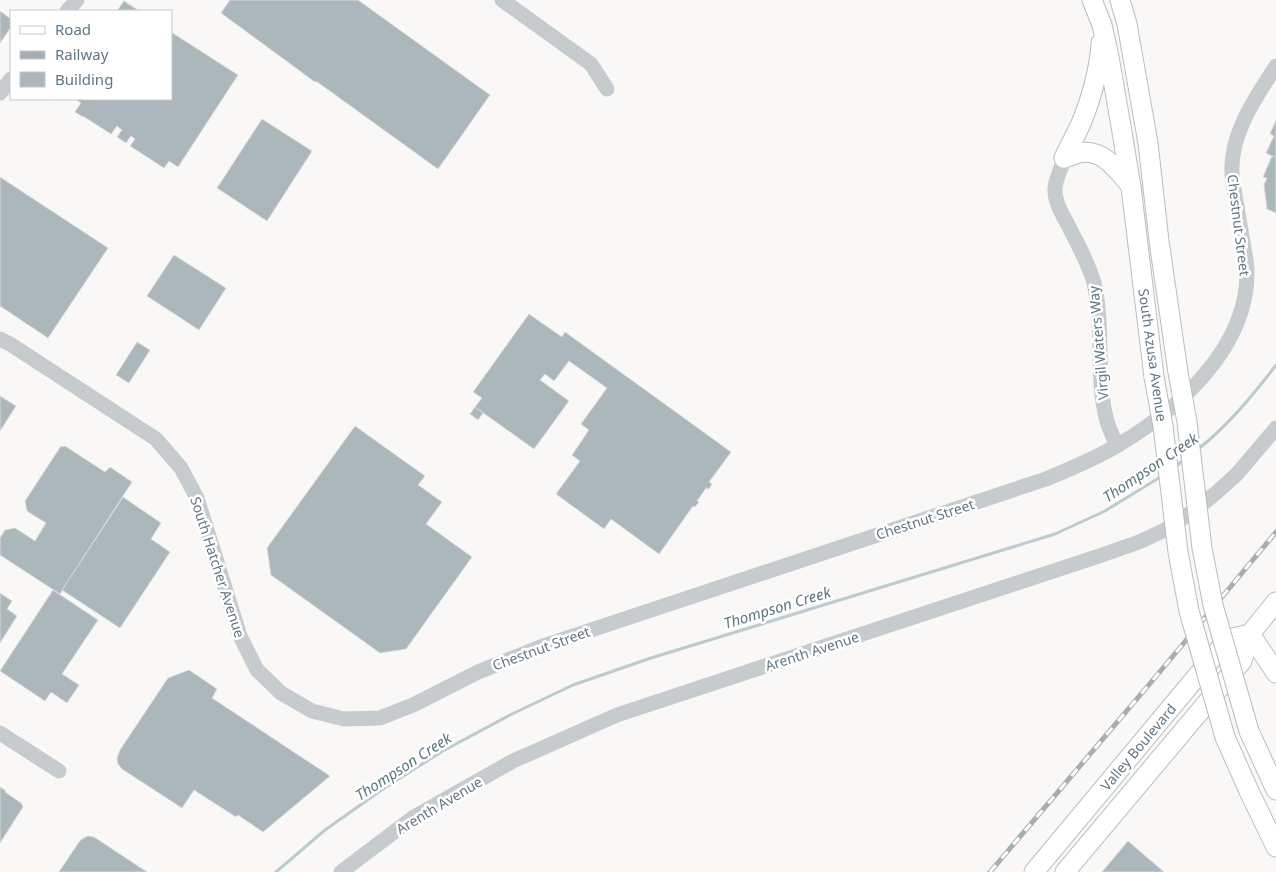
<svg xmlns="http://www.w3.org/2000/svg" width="1276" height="872" viewBox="0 0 1276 872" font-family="'Noto Sans',sans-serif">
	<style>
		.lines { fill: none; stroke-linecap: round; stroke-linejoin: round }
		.stream { stroke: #bccbce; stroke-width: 3 }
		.building { fill: #acb7bc; stroke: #dadad8 }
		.major-casing { stroke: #b9bec1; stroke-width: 21 }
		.minor { stroke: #c6cbce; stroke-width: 15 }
		.major { stroke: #fff; stroke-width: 19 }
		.rail-casing { stroke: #a6aeb3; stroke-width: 5 }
		.rail { stroke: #fff; stroke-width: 3; stroke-dasharray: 9; stroke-linecap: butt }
		.major-bridge-casing { stroke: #b9bec1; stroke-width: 21; stroke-linecap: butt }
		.major-bridge { stroke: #fff; stroke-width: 19 }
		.labels { text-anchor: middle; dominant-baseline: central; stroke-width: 5; stroke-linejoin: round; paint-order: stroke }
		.street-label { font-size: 14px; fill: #617784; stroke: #fff }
		.water-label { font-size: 15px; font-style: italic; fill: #5b777e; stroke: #fff }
	</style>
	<rect width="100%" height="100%" fill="#f9f8f6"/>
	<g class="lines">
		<g class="stream">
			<path d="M1197,450C1227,427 1253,395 1276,365"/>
			<polyline points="1175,467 1186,458"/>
			<polyline points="276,872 325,830 383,789 441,752 512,714 573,685 651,658 1055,534 1105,511 1162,476"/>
		</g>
	</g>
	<g class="building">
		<polygon points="230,0 358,0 490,95 438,169 316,81 315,82 221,13"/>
		<polygon points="124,1 139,11 117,11"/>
		<polygon points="0,11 11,19 11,27 0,43"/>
		<polygon points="171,32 238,75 178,167 169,161 164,168 130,146 135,139 131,136 126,143 117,137 122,130 117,126 111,134 83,116 83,117 75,112 81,103 75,99 171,99"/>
		<polygon points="262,119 312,151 267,221 217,188"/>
		<polygon points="1276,120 1276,158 1266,153 1274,136 1270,134"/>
		<polygon points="1272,156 1276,158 1276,213 1267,209 1264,185 1267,178 1263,177"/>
		<polygon points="0,177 108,248 48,338 0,306"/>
		<polygon points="174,255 226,288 199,330 147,296"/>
		<polygon points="529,314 562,337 565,332 731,452 709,482 712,484 709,489 706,488 697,501 699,502 695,507 693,506 659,554 611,519 604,529 556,494 580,461 572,455 589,430 581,424 607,388 569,361 554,381 545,374 540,380 569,401 534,449 475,407 482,398 473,392"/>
		<polygon points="137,342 150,350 129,383 116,375"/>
		<polygon points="0,396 16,406 0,431"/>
		<polygon points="475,407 483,413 478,420 470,414"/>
		<polygon points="355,426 425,476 418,485 442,502 426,524 472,557 406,649 380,653 271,575 267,548"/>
		<polygon points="61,446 63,447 65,446 105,472 110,467 132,482 60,594 0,555 0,538 5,530 15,528 35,541 46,523 27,511 25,501"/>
		<polygon points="123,497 161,523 151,539 170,552 120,628 62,590"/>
		<polygon points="53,590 98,620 62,674 79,685 67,703 51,692 45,701 0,671"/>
		<polygon points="0,593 12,601 7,609 17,616 0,643"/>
		<polygon points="189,670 217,689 212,698 330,776 263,832 238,815 236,817 194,790 182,808 122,769 118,764 117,758 120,750 168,678"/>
		<polygon points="0,787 5,790 5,792 21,803 23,807 0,843"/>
		<polygon points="88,836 94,837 147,872 59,872 79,842 82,839"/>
		<polygon points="1128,841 1164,872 1102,872"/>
	</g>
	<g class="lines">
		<defs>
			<g id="major">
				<polyline points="1092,0 1102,25 1109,57 1121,126 1131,187 1154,377"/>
				<polyline points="1120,0 1127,24 1148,143 1159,241 1178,372"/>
				<path d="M1064,158C1068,149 1073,140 1078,130C1089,107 1100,69 1101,43"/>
				<path d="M1064,158C1069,157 1074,154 1079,153C1103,148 1117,170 1131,186"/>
				<polyline points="1250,634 1276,673"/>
				<polyline points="1249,731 1276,790"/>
				<polyline points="1225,737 1248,789 1276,847"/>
				<polyline points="1034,872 1228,639 1250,634"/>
				<polyline points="1065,872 1242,661 1250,634 1276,602"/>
			</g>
		</defs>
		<use href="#major" class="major-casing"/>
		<g class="minor">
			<polyline points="502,0 591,64 607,89"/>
			<polyline points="67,11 77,0"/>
			<polyline points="0,93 11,79"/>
			<path d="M1064,158C1062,168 1056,177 1055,188C1054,202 1063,215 1069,227C1078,245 1089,264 1094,283C1104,326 1096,371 1105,413C1107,425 1112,435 1117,446"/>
			<path d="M0,339L10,344L156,439L181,468L197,498L240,636L257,670L281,693L312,711L344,719L380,718L413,705L478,672L543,646L1046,479C1070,469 1095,459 1118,445C1178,410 1249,347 1247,270C1247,263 1245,255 1244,248C1241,230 1238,213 1235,195C1234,188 1232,180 1232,173C1230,133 1256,97 1276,66"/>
			<polyline points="0,733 59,771"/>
			<polyline points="341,872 414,817 513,761 617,715 1099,556 1139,542 1165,530 1195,510 1216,493 1237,474 1276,428"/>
		</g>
		<use href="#major" class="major"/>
		<defs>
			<polyline id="rail" points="990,872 1158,674 1276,532"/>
		</defs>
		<use href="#rail" class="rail-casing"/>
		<use href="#rail" class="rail"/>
		<defs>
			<g id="major-bridge">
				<polyline points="1178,372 1187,422 1202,548 1213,605 1249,731"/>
				<polyline points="1154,377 1163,426 1178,552 1189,611 1225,737"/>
			</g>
		</defs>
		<use href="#major-bridge" class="major-bridge-casing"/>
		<use href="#major-bridge" class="major-bridge"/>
	</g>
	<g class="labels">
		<g class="street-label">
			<text transform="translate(1239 225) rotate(83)">Chestnut Street</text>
			<text transform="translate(1098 343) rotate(-95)">Virgil Waters Way</text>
			<text transform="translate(1153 355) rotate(82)">South Azusa Avenue</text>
			<text transform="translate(925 519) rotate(-18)">Chestnut Street</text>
			<text transform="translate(218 567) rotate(72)">South Hatcher Avenue</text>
			<text transform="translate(541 648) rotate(-20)">Chestnut Street</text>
			<text transform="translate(812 651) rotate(-18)">Arenth Avenue</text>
			<text transform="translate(1138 747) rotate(-50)">Valley Boulevard</text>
			<text transform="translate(439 805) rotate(-31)">Arenth Avenue</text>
		</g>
		<g class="water-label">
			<text transform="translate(1150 467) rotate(-34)">Thompson Creek</text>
			<text transform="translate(777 607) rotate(-17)">Thompson Creek</text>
			<text transform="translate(403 766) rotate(-33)">Thompson Creek</text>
		</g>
	</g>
	<rect x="10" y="10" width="162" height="90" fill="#ffffff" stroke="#c0c9ce"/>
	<rect x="20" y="26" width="25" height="8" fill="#ffffff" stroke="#c0c9ce"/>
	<text x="55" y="35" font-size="15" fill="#617784">Road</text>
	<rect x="20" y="51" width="25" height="8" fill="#a6aeb3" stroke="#c0c9ce"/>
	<text x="55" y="60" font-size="15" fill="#617784">Railway</text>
	<rect x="20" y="72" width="25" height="15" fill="#acb7bc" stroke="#c0c9ce"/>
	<text x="55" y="85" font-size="15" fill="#617784">Building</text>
</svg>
